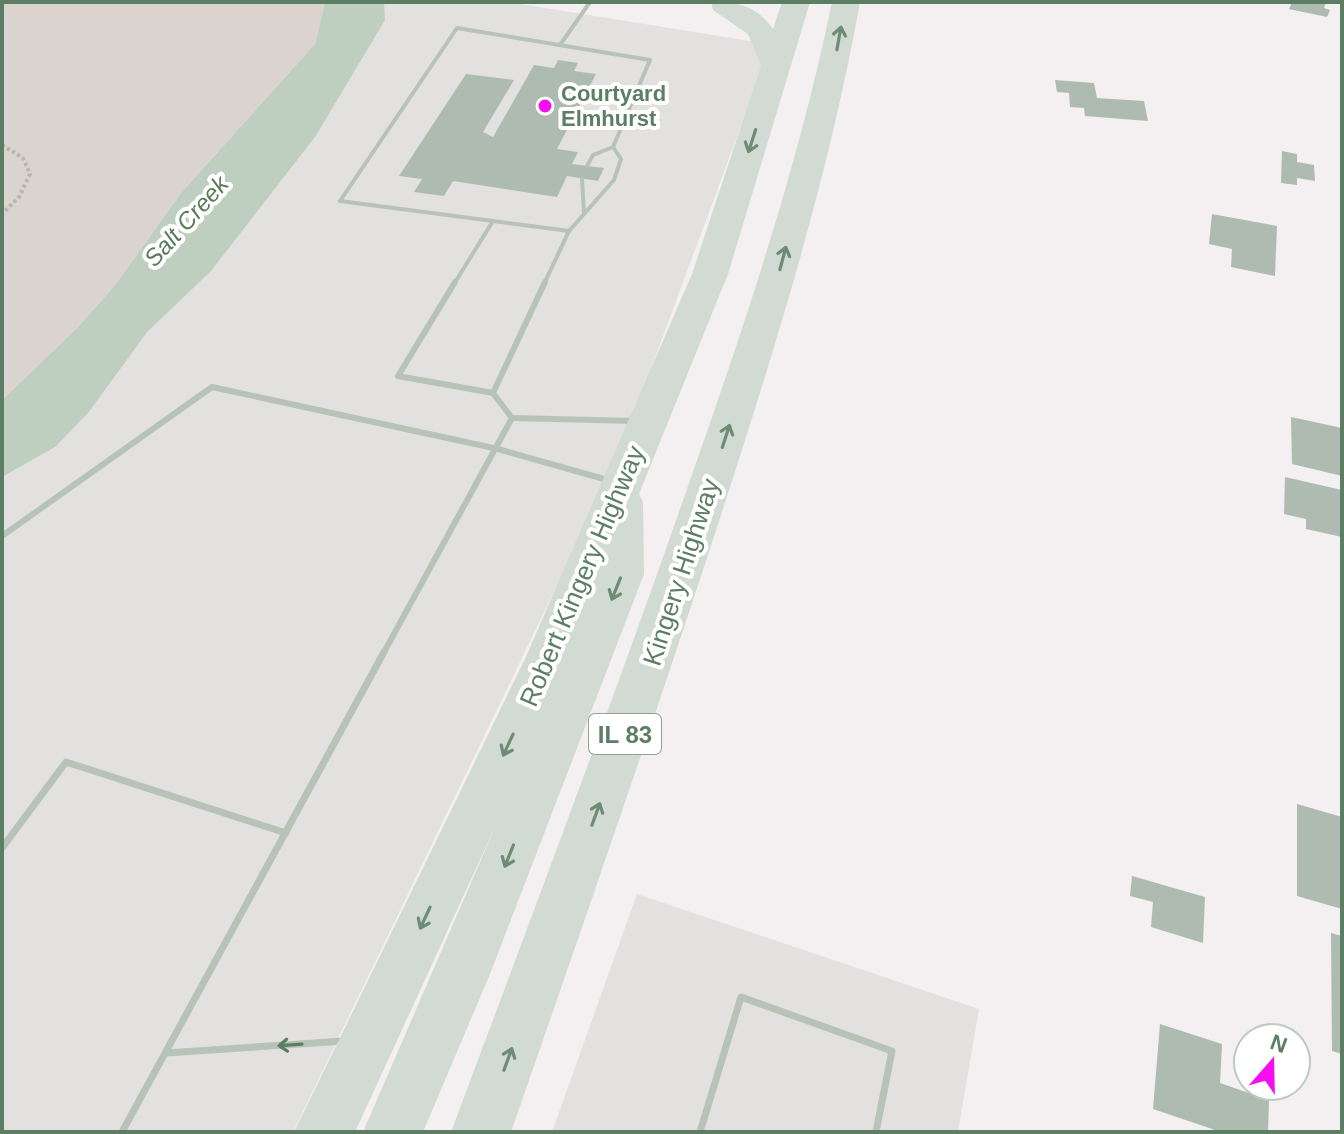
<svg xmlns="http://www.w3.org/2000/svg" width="1344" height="1134" viewBox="0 0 1344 1134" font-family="Helvetica,sans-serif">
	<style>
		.built { fill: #e2e1e0 }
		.green { fill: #dad3ce }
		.water { fill: #becfbf }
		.building { fill: #aebbb0 }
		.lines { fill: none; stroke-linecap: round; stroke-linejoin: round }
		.path { stroke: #b0b8b2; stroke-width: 4; stroke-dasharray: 3 3; stroke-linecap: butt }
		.lane-far2 { stroke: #b7c2b9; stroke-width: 4 }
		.lane-far1 { stroke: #b7c2b9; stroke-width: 6 }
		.lane { stroke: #b7c2b9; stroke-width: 7 }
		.highway { fill: #d1dbd3; fill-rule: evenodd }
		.oneway { stroke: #6e8c75 }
		.oneway2 { stroke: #5c7e64 }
		.poi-dot { fill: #f50eef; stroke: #fff; stroke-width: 3 }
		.labels { text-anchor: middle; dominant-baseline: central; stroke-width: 8; stroke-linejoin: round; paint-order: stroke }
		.far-poi-label { font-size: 22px; font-weight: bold; fill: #5c7e64; stroke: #fff; text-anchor: start }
		.far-water-label { font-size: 24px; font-style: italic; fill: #577b59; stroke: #fff }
		.shield { fill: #fff; stroke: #8da592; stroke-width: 2 }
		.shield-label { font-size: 24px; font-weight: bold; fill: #5c7e64 }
		.street-label { font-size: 26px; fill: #5c7e64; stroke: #fff }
	</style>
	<rect width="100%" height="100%" fill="#f4eff0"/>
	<g class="built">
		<polygon points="364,2 508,2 756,42 764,64 616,463 293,1132 2,1132 2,461"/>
		<polygon points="637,894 979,1009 958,1132 552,1132"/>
	</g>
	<polygon class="green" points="2,2 325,2 315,44 181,193 116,284 78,327 2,400"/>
	<polygon class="water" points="325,2 384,2 385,20 315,137 211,271 148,331 88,413 55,447 2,477 2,400 78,327 116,284 181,193 315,44"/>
	<g class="building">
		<polygon points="1292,2 1326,2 1324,8 1330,10 1327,17 1289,9"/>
		<polygon points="558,60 578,63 574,71 596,74 557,149 578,152 572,164 604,168 598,181 567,176 557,197 453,181 444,196 414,192 422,179 399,176 466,74 514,80 483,132 493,137 534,65 554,68"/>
		<polygon points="1055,80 1094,83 1097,98 1144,101 1148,121 1085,116 1084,108 1070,107 1069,93 1057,92"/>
		<polygon points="1282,151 1297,154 1297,162 1314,165 1315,181 1297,178 1297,185 1281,183"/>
		<polygon points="1212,214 1277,226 1275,276 1231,267 1232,249 1209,244"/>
		<polygon points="1291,417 1342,428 1342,476 1292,464"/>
		<polygon points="1285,477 1342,490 1342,537 1306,529 1306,519 1284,514"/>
		<polygon points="1297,804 1342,817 1342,909 1297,896"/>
		<polygon points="1132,876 1205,897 1203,943 1151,927 1153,902 1130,896"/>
		<polygon points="1331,933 1342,936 1342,1054 1332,1051"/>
		<polygon points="1160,1024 1222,1044 1220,1083 1269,1100 1268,1132 1221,1132 1153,1109"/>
	</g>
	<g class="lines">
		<polyline class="path" points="2,145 23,158 30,174 19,197 2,214"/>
		<g class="lane-far2">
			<polygon points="457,28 650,60 613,147 621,159 614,180 569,231 340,201"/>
			<polyline points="560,45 590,2"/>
			<polyline points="587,166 593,155 613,147"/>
			<polyline points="582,179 584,214"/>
			<polyline points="454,284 493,221"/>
			<polyline points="544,284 569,231"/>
		</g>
		<g class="lane-far1">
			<polyline points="455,282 398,376 493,393"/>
			<polyline points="512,418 493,393 545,282"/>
			<polyline points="512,418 636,421"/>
			<polyline points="2,536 212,387 498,449 611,481"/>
			<polyline points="383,654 512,418"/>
		</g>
		<g class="lane">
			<polyline points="2,848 66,762 286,833"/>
			<polyline points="166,1053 344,1041"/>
			<polyline points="122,1132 384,652"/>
			<polyline points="700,1132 741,997 892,1051 876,1132"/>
		</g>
		<g class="highway">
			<path d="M711,2C738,2 756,5 773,29L782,2H810L728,274L639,494L643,502L644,574L490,974L423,1132H363L496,825L355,1132H294L525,659L692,274L761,66L748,34L713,10Z"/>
			<path d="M832,2H860C829,175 777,342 723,509C655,718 583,925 511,1132H451C528,926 606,720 679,512C738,344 796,177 832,2Z"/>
		</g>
	</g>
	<defs><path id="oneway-shaft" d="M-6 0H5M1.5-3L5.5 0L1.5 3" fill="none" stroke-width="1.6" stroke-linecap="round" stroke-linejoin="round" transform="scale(2)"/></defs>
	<g class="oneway">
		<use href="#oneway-shaft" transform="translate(839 38) rotate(-80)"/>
		<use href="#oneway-shaft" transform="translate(752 141) rotate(108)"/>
		<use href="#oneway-shaft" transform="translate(783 258) rotate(-75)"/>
		<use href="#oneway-shaft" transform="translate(726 436) rotate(-72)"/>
		<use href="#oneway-shaft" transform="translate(616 589) rotate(112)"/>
		<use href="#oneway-shaft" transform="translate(508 745) rotate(115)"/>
		<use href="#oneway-shaft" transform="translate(596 814) rotate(-70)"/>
		<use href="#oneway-shaft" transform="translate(509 856) rotate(112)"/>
		<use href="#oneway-shaft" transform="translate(425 918) rotate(115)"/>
		<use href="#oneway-shaft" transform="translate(508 1059) rotate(-70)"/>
	</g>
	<use class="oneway2" href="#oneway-shaft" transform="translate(290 1045) rotate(176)"/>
	<circle class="poi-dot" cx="545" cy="106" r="8"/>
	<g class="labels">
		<g class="far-poi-label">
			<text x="561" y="93">Courtyard<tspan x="561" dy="25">Elmhurst</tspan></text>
		</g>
		<g class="far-water-label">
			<text transform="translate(186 221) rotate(-48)">Salt Creek</text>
		</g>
		<rect class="shield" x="589" y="714" width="72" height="40" rx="6"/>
		<g class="shield-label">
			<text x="625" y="734">IL 83</text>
		</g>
		<g class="street-label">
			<text transform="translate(681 572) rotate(-72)">Kingery Highway</text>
			<text transform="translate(582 576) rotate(-67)">Robert Kingery Highway</text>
		</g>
	</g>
	<rect width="1344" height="1134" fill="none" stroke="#5c7e64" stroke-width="8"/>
	<g transform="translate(1272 1062) rotate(20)"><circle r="38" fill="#ffffff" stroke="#becbc1" stroke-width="2"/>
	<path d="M0-6L14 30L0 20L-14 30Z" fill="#f50eef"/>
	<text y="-12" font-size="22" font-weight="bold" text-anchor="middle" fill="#5c7e64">N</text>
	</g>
</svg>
